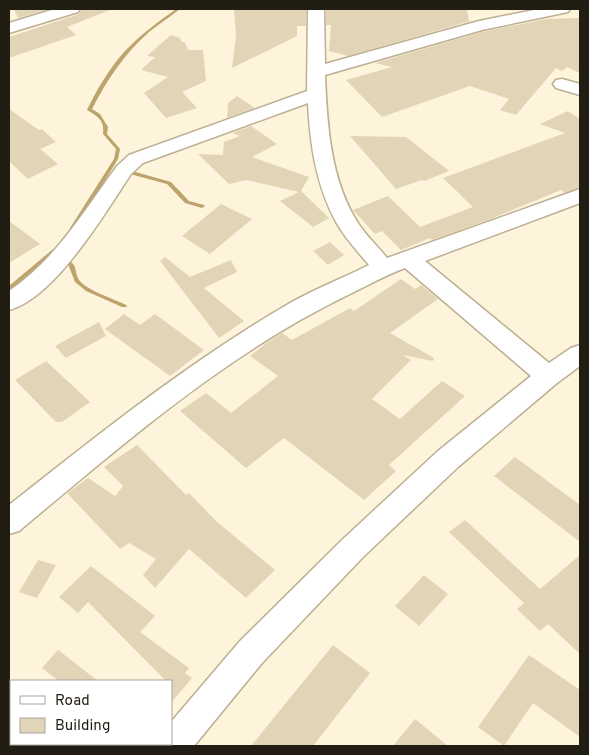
<svg xmlns="http://www.w3.org/2000/svg" width="589" height="755" viewBox="0 0 589 755" font-family="Overpass,sans-serif">
	<style>
		.lines { fill: none; stroke-linecap: round; stroke-linejoin: round }
		.stream { fill: #bca46c; fill-rule: evenodd }
		.building { fill: #e2d5b7 }
		.minor-casing { stroke: #bcaf92; stroke-width: 3 }
		.minor { fill: #fff; fill-rule: evenodd }
	</style>
	<rect width="100%" height="100%" fill="#fef4db"/>
	<g class="lines">
		<g class="stream">
			<path d="M176,9H180C170,17 159,24 149,32C124,54 107,80 92,109L100,114L108,127L107,134L120,149L118,159L75,229H71L70,228L114,159L116,149L103,134C105,120 97,116 87,110C97,89 109,69 125,51C140,35 158,22 176,9Z"/>
			<polygon points="132,171 171,182 189,201 204,205 205,206 202,208 185,203 167,184 130,174 129,173"/>
			<polygon points="54,249 57,251 56,252 11,290 9,291 9,286 52,250"/>
			<path d="M71,262C77,266 75,274 79,280C86,290 114,299 126,305L127,306L126,307H122L86,291L75,282L68,264Z"/>
		</g>
	</g>
	<g class="building">
		<polygon points="14,9 49,9 18,18"/>
		<polygon points="82,9 110,10 67,27 76,35 9,58 9,37 79,14"/>
		<polygon points="246,9 306,9 306,26 297,26 297,36 232,68 236,36 234,10"/>
		<polygon points="326,9 467,9 469,21 474,20 348,56 329,51 331,25 326,25"/>
		<polygon points="580,18 580,73 567,67 562,71 556,68 516,115 500,110 509,99 470,86 382,117 346,80 392,67 375,63 482,32 546,19"/>
		<polygon points="171,35 180,38 181,41 185,43 188,50 203,50 206,81 182,92 197,108 166,118 144,93 168,77 141,70 155,57 147,56"/>
		<polygon points="237,96 255,108 227,118 228,103"/>
		<polygon points="9,109 39,130 42,129 56,142 40,149 58,164 28,179 9,161"/>
		<polygon points="568,111 580,119 580,187 565,193 561,190 488,220 432,240 430,238 401,250 382,231 375,234 353,210 388,196 420,227 473,207 443,178 565,133 540,124"/>
		<polygon points="251,126 277,144 252,157 309,177 301,191 329,218 313,227 280,201 299,192 246,180 229,184 198,154 223,155 224,142 240,136 232,133"/>
		<polygon points="350,136 406,137 449,171 424,181 422,180 396,189"/>
		<polygon points="221,204 252,219 210,254 182,236"/>
		<polygon points="9,221 40,244 9,263"/>
		<polygon points="330,242 344,255 328,265 313,251"/>
		<polygon points="165,257 190,277 231,260 237,272 204,288 244,321 219,338 160,261"/>
		<polygon points="401,279 415,289 421,285 438,299 390,333 434,358 433,361 403,355 411,360 372,399 400,419 442,381 465,396 389,465 396,471 364,500 284,438 246,468 180,411 206,393 231,413 278,376 250,356 264,345 282,333 292,340 350,308 354,311"/>
		<polygon points="124,314 140,325 155,314 204,350 170,376 105,329"/>
		<polygon points="99,322 106,336 66,358 55,346"/>
		<polygon points="46,361 90,402 62,422 56,422 15,380"/>
		<polygon points="137,445 186,495 189,493 216,521 275,570 246,598 189,549 155,588 143,575 156,559 129,543 120,549 67,493 88,478 115,496 123,486 104,467"/>
		<polygon points="515,457 580,505 580,542 494,476"/>
		<polygon points="465,520 540,589 580,555 580,654 548,624 540,631 517,609 524,603 449,532"/>
		<polygon points="38,560 56,565 37,598 19,592"/>
		<polygon points="91,566 155,616 140,632 189,668 185,673 192,678 171,703 171,681 166,681 88,602 78,613 59,597"/>
		<polygon points="424,575 448,594 419,626 395,606"/>
		<polygon points="333,645 370,673 313,746 251,746"/>
		<polygon points="58,650 98,681 59,681 42,668"/>
		<polygon points="529,655 580,690 580,737 533,703 504,746 478,727"/>
		<polygon points="415,719 448,746 393,746"/>
	</g>
	<g class="lines">
		<defs>
			<g id="minor">
				<polygon points="55,9 80,9 78,12 9,33 9,23"/>
				<path d="M308,9H324L325,64L479,21L539,9H570L568,12L482,30L325,75C327,123 330,180 358,223C366,236 378,246 387,258L580,189V203L425,261L549,363L571,348L580,345V366L557,383L458,467L363,557L262,663L194,746H156L157,744H171V722L240,641L343,539L438,451L531,376L405,268C386,275 368,285 350,294C227,353 123,444 19,531L9,534V505C99,434 190,361 290,303C315,289 343,278 369,265C358,252 345,238 336,222C316,185 310,144 308,103L143,163L131,174C105,213 55,298 9,310V291C55,260 85,210 117,166L129,155L307,91Z"/>
				<polygon points="562,79 580,84 580,95 556,88 553,84 556,80"/>
			</g>
		</defs>
		<use href="#minor" class="minor-casing"/>
		<use href="#minor" class="minor"/>
	</g>
	<rect width="589" height="755" fill="none" stroke="#221d12" stroke-width="20"/>
	<rect x="10" y="680" width="162" height="65" fill="#ffffff" stroke="#a7a5a0"/>
	<rect x="20" y="696" width="25" height="8" fill="#ffffff" stroke="#a7a5a0"/>
	<text x="55" y="705" font-size="15" fill="#221d12">Road</text>
	<rect x="20" y="718" width="25" height="15" fill="#e2d5b7" stroke="#a7a5a0"/>
	<text x="55" y="730" font-size="15" fill="#221d12">Building</text>
</svg>
